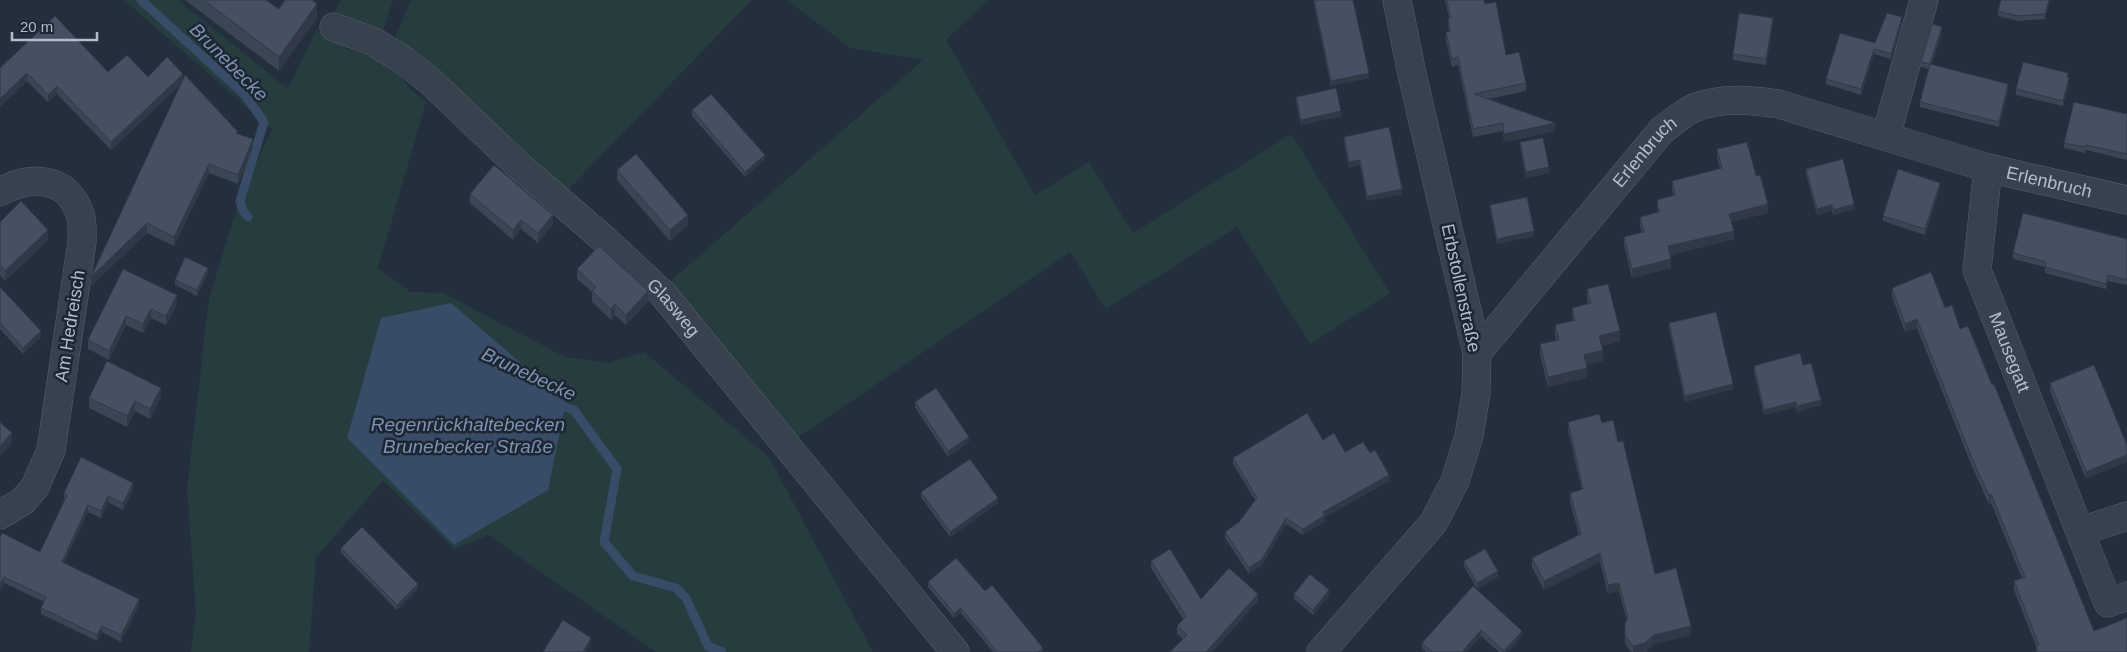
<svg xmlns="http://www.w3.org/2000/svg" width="2127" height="652" viewBox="0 0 2127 652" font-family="Arial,sans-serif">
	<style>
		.green { fill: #263c3f }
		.water { fill: #394c67 }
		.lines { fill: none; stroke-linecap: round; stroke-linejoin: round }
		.stream { stroke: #394c67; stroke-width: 9 }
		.minor-casing { stroke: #565f6c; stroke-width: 29 }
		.minor { stroke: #38414e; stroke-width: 28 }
		.wall { fill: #3b4654 }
		.shaded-wall { fill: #303945 }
		.building { fill: #455162; stroke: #303945 }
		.labels { text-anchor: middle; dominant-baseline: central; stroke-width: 5; stroke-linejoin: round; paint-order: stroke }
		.street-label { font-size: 18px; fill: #b4bcc9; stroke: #1d2633 }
		.water-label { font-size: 19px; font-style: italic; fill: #7c92b1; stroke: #1d2633 }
	</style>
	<rect width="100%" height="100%" fill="#242f3e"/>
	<g class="green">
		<polygon points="124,0 178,0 288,89 316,30 348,49 389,62 410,89 426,102 378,268 411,292 443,293 565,357 608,363 644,352 769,457 873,652 656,652 488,535 454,549 383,481 316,557 309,652 191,652 196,615 187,488 209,298 240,198 272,129"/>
		<polygon points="341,0 393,0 382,33 335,11"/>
		<polygon points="411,0 752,0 564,194 394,49 397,39 395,38"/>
		<polygon points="787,0 988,0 946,40 1035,195 1089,162 1133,233 1291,134 1390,293 1310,344 1237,227 1106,309 1070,252 793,441 666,285 923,60 850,48"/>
	</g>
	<polygon class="water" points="451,303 566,402 548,490 454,545 347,438 381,318"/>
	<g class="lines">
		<g class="stream">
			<polyline points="141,0 245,95 264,122 240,201 243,211 248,217"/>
			<polyline points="554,404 574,410 617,469 604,542 633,576 676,588 686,598 708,646 722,652"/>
		</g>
		<defs>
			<g id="minor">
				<path id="s1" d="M334,27L374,42L402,59L431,82L518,165L605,240L663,294L955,652"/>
				<polyline points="1886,136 1924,0"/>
				<path id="s2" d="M1988,168L1977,270L2108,603L2127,596"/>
				<path d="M0,192C30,175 68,176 80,214C83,222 82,233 82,242L51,450L35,487L23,501L0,515"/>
				<path id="s3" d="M1477,353L1662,130C1672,123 1683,113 1694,108C1722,97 1750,100 1779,104L1988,168L2127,200"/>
				<polyline points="2081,531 2127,516"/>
				<polyline points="1321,652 1434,522 1455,481 1469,436 1476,393 1477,353 1412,74 1397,0"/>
			</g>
		</defs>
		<use href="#minor" class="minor-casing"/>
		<use href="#minor" class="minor"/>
	</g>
	<g class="wall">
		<polygon points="185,0 266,0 279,9 317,18 279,71"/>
		<polygon points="1313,0 1353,0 1369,78 1331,86"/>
		<polygon points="1445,0 1484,0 1485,4 1506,55 1526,83 1526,91 1488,99 1555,131 1504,142 1503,131 1473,137 1458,65 1452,67 1446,40 1446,32 1449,31 1448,26 1449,18"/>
		<polygon points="2050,0 2045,19 2018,21 1998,16 1998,11"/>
		<polygon points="55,16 108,72 183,80 253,148 238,184 209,173 174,246 147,233 91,286 182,83 111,150 57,94 48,102 27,81 0,107"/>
		<polygon points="1902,22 1891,59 1874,54 1861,95 1826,84 1826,79 1875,43"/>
		<polygon points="1773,23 1766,65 1733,60 1733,54"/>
		<polygon points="1942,32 1932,64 2008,90 1999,127 1920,107 1920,102 1929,69 1921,67 1921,62"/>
		<polygon points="2068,77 2069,83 2063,106 2016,95 2016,89"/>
		<polygon points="1296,97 1341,116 1301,125 1296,102"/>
		<polygon points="692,110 765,160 745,177 692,116"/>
		<polygon points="2127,114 2127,160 2086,150 2085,153 2064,148 2064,143"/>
		<polygon points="1344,137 1402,194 1367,201 1360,165 1349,168 1344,142"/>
		<polygon points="1520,142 1549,173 1526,178 1520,147"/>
		<polygon points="1717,149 1756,176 1768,213 1731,222 1734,239 1670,255 1671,268 1632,278 1624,245 1624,237 1642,233 1640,226 1640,217 1658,213 1657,208 1657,200 1673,195 1672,190 1672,181 1720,169 1717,158"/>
		<polygon points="1806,169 1854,209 1833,215 1832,211 1817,215 1806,174"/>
		<polygon points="617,170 688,225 670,241 617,180"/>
		<polygon points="1940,188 1925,235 1883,221 1883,216"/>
		<polygon points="470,194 553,224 538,243 521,229 513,240 470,203"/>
		<polygon points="1490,205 1534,236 1497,244 1490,210"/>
		<polygon points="0,222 48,240 5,281 0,275"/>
		<polygon points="2127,239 2127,285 2108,281 2106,289 2045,273 2045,267 2013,259 2013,253"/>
		<polygon points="123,269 177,304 166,325 151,318 143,333 126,325 109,360 88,349 88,340"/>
		<polygon points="577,269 648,301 626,325 615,315 611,320 592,302 592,292 577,279"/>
		<polygon points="208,273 197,296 175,285 175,280"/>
		<polygon points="0,287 41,337 23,354 0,329"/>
		<polygon points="1892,288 1945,308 1960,329 1992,385 2094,631 2127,652 2036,652 2036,646 2014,590 2014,581 2022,578 1991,503 1989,504 1973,469 1917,328 1905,332 1892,297"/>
		<polygon points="1587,289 1620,341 1601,346 1603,361 1586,365 1587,378 1548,387 1540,355 1540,344 1556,340 1555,335 1555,325 1573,321 1572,308 1588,304 1587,300"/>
		<polygon points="1669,323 1733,389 1685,402 1669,329"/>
		<polygon points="1803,365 1821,405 1797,412 1796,407 1764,415 1754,372 1754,366"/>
		<polygon points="2094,365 2086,479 2050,391 2050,383"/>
		<polygon points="89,398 161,398 150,419 135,411 127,427 89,408"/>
		<polygon points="915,402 969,442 948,457 915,407"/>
		<polygon points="1568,422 1602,423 1618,442 1655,574 1691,635 1654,644 1646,652 1631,652 1625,644 1625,623 1627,621 1619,591 1608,594 1600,562 1544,590 1532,567 1532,558 1579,535 1570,502 1570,493 1582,490 1568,431"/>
		<polygon points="1323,440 1345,452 1370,453 1389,481 1325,517 1325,521 1303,535 1286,524 1262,565 1249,574 1225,538 1225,532 1239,522 1255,500 1233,464 1233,458"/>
		<polygon points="133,489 123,510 108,502 101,518 88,512 64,563 139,605 121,642 102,632 97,641 41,614 41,608 44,602 4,583 0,591 0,537 40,552 65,500 64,499 64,493"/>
		<polygon points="921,492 998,503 950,537 921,497"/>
		<polygon points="341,548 418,589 397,610 341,553"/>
		<polygon points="1151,561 1201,599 1258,601 1212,652 1170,652 1183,639 1177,634 1177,626 1183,619 1151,568"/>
		<polygon points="1464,561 1498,577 1477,589 1464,566"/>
		<polygon points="928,582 985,591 1043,652 993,652 961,613 954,618 928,587"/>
		<polygon points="1473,586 1522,636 1508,652 1499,652 1481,636 1466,652 1426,652 1422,648 1422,643"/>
		<polygon points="1294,594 1329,595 1313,615 1294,599"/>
	</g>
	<g class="shaded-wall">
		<polygon points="2049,0 2050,0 2045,19 2045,14"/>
		<polygon points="317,4 317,18 279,71 279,57"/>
		<polygon points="1902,17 1902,22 1891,59 1891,54"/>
		<polygon points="1773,18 1773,23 1766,65 1766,59"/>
		<polygon points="1942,27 1942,32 1930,69 1930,64"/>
		<polygon points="1874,49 1874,54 1861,95 1861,89"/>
		<polygon points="27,73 27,81 0,107 0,99"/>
		<polygon points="1369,73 1369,78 1331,86 1331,81"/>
		<polygon points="183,74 183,82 111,150 111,142"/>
		<polygon points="2069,78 2069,83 2063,106 2063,101"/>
		<polygon points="2008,84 2008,90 1999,127 1999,122"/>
		<polygon points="57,86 57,94 48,102 48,95"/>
		<polygon points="1341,111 1341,116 1301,125 1301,120"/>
		<polygon points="1555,123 1555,131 1504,142 1504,134"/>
		<polygon points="253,139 253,148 238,184 238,175"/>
		<polygon points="765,155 765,160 745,177 745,172"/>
		<polygon points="1360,160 1360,165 1349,168 1349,162"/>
		<polygon points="209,164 209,173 174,246 174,237"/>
		<polygon points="1549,167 1549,173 1526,178 1526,172"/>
		<polygon points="1940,183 1940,188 1925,235 1925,229"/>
		<polygon points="1402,189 1402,194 1367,201 1367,196"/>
		<polygon points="1768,204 1768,213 1729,222 1729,214"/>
		<polygon points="1854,204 1854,209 1833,215 1833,210"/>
		<polygon points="1832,205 1832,211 1817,215 1817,209"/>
		<polygon points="553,215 553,224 538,243 538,233"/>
		<polygon points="688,215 688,225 670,241 670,230"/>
		<polygon points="521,220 521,229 513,240 513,230"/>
		<polygon points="147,223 147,233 91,286 91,277"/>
		<polygon points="48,230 48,240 5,281 5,271"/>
		<polygon points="1534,231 1534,236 1497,244 1497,239"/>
		<polygon points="1734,231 1734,239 1668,255 1668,246"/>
		<polygon points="1671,259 1671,268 1632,278 1632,269"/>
		<polygon points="208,268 208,273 197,296 197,290"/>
		<polygon points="2108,275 2108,281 2106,289 2106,284"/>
		<polygon points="648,291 648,301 626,325 626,315"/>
		<polygon points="177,295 177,304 166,325 166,316"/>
		<polygon points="615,304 615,315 611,320 611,309"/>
		<polygon points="151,309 151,318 143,333 143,324"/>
		<polygon points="126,316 126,325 109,360 109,351"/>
		<polygon points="1917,319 1917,328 1905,332 1905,324"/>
		<polygon points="41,331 41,337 23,354 23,348"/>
		<polygon points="1620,331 1620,341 1599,347 1599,336"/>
		<polygon points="1603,350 1603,361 1584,365 1584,355"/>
		<polygon points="1587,368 1587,378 1548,387 1548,377"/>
		<polygon points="1733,384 1733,389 1685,402 1685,396"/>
		<polygon points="161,388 161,398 150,419 150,409"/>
		<polygon points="1821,400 1821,405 1797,412 1797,406"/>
		<polygon points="135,401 135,411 127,427 127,416"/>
		<polygon points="1796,402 1796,407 1764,415 1764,410"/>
		<polygon points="12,433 12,443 0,456 0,446"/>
		<polygon points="969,437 969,442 948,457 948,451"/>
		<polygon points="2127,455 2127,462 2086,479 2086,472"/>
		<polygon points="1389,475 1389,481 1325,517 1325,521 1303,535 1303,529 1323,512"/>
		<polygon points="133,483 133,489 123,510 123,503"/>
		<polygon points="1991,494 1991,503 1989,504 1989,495"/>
		<polygon points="108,496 108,502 101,518 101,511"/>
		<polygon points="998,498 998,503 950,537 950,532"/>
		<polygon points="88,505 88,512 62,568 62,562"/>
		<polygon points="1286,518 1286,524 1262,565 1249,574 1249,568"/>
		<polygon points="1600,553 1600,562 1544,590 1544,581"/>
		<polygon points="1498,571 1498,577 1477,589 1477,583"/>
		<polygon points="4,577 4,583 0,591 0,585"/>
		<polygon points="1619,583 1619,591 1608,594 1608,585"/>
		<polygon points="418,584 418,589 397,610 397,605"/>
		<polygon points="1329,590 1329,595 1313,615 1313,610"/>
		<polygon points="1258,594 1258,601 1212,652 1206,652"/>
		<polygon points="139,599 139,605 121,642 121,635"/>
		<polygon points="961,608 961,613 954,618 954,613"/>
		<polygon points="102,626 102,632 97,641 97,635"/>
		<polygon points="1691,626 1691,635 1654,644 1646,652 1633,652 1633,646 1654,635"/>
		<polygon points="1481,630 1481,636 1466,652 1462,652"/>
		<polygon points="1522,631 1522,636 1508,652 1504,652"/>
		<polygon points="591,638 591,643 586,652 583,652"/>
		<polygon points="1043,648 1043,652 1038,652"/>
	</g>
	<g class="building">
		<polygon points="204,0 266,0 279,9 285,0 312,0 317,4 279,57"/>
		<polygon points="1314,0 1353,0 1369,73 1331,81"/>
		<polygon points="1447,0 1484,0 1485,4 1496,2 1506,55 1519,52 1526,83 1474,94 1555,123 1504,134 1503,123 1473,129 1458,57 1452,59 1446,32 1450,31 1448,18 1450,18"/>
		<polygon points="2001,0 2049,0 2045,14 2018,16 1998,11"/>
		<polygon points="1739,13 1773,18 1766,59 1733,54"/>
		<polygon points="1887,13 1902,17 1891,54 1874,49 1861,89 1826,79 1840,33 1875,43"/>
		<polygon points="55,16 108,72 127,55 148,77 167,57 183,74 111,142 57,86 48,95 27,73 0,99 0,68"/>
		<polygon points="1932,24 1942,27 1930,64 2008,84 1999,122 1920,102 1930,64 1921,62"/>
		<polygon points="2023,62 2068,73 2067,77 2069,78 2063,101 2016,89"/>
		<polygon points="185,75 238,132 236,133 253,139 238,175 209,164 174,237 147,223 91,277"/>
		<polygon points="1336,88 1341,111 1301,120 1296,97"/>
		<polygon points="711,94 765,155 745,172 692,110"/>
		<polygon points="2074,102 2127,114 2127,154 2086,145 2085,147 2064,143"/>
		<polygon points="1389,127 1402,189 1367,196 1360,160 1349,162 1344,137"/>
		<polygon points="1543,138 1549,167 1526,172 1520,142"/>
		<polygon points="1747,142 1756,176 1760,175 1768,204 1729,214 1734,231 1668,246 1671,259 1632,269 1624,237 1644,232 1640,217 1659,212 1657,200 1675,195 1672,181 1722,168 1717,149"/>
		<polygon points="636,154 688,215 670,230 617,170"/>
		<polygon points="1843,159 1854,204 1833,210 1832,205 1817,209 1806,169"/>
		<polygon points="494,165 553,215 538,233 521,220 513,230 470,194"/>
		<polygon points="1898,169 1940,183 1925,229 1883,216"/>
		<polygon points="1527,197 1534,231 1497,239 1490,205"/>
		<polygon points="21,201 48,230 5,271 0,265 0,222"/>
		<polygon points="2023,213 2127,239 2127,280 2108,275 2106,284 2045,267 2046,262 2013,253"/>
		<polygon points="599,246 648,291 626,315 615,304 611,309 592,291 596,287 577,269"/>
		<polygon points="185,257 208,268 197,290 175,280"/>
		<polygon points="123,269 177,295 166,316 151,309 143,324 126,316 109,351 88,340"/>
		<polygon points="1931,272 1945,308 1952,305 1960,329 1968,326 1992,385 1994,384 2094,631 2127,618 2127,652 2038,652 2036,646 2039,645 2014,581 2025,577 1991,494 1989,495 1973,461 1917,319 1905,324 1892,288"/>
		<polygon points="1608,284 1620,331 1599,336 1603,350 1584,355 1587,368 1548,377 1540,344 1559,340 1555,325 1575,320 1572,308 1591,303 1587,289"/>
		<polygon points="0,287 41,331 23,348 0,323"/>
		<polygon points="1716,312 1733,384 1685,396 1669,323"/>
		<polygon points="1800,353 1803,365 1811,363 1821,400 1797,406 1796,402 1764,410 1754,366"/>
		<polygon points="107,361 161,388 150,409 135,401 127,416 89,398"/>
		<polygon points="2094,365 2127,445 2127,455 2086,472 2050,383"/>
		<polygon points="936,388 969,437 948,451 915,402"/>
		<polygon points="1307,413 1323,440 1334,433 1345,452 1363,442 1370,453 1375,450 1389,475 1323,512 1325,515 1303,529 1286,518 1262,559 1249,568 1225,532 1239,522 1257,498 1233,458"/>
		<polygon points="1599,414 1602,423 1613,420 1618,442 1623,441 1655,574 1676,568 1691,626 1654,635 1645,643 1633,646 1625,635 1625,623 1628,618 1619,583 1608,585 1600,553 1544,581 1532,558 1581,534 1570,493 1583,489 1568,422"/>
		<polygon points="0,422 12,433 0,446"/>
		<polygon points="81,457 133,483 123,503 108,496 101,511 88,505 62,562 139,599 121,635 102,626 97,635 41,608 46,597 4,577 0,585 0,537 2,533 40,552 67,495 64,493"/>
		<polygon points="970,459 998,498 950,532 921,492"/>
		<polygon points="362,527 418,584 397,605 341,548"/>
		<polygon points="1170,549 1201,599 1229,568 1258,594 1206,652 1170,652 1187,635 1177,626 1186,616 1151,561"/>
		<polygon points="1485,549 1498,571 1477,583 1464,561"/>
		<polygon points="956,558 985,591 992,585 1043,648 1038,652 997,652 961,608 954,613 928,582"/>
		<polygon points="1310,574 1329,590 1313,610 1294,594"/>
		<polygon points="1473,586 1522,631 1504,651 1481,630 1462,652 1432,652 1422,643"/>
		<polygon points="563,620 591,638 583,652 543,652"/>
	</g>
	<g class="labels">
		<g class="street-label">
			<text stroke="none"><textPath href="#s3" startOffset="262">Erlenbruch</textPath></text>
			<text stroke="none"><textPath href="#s3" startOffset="696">Erlenbruch</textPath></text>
			<text transform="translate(1461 288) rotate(78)">Erbstollenstraße</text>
			<text stroke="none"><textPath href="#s1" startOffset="444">Glasweg</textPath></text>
			<text transform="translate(70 326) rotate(-81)">Am Hedreisch</text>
			<text stroke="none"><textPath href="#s2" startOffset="191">Mausegatt</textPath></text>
		</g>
		<g class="water-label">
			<text transform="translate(229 62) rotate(45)">Brunebecke</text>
			<text transform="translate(529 374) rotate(25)">Brunebecke</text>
			<text x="468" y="424">Regenrückhaltebecken<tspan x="468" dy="22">Brunebecker Straße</tspan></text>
		</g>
	</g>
	<path d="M12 32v8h85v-8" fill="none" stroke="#b4bcc9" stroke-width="2.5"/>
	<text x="20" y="32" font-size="15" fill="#b4bcc9" stroke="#1d2633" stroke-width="4" paint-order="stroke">20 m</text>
</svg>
